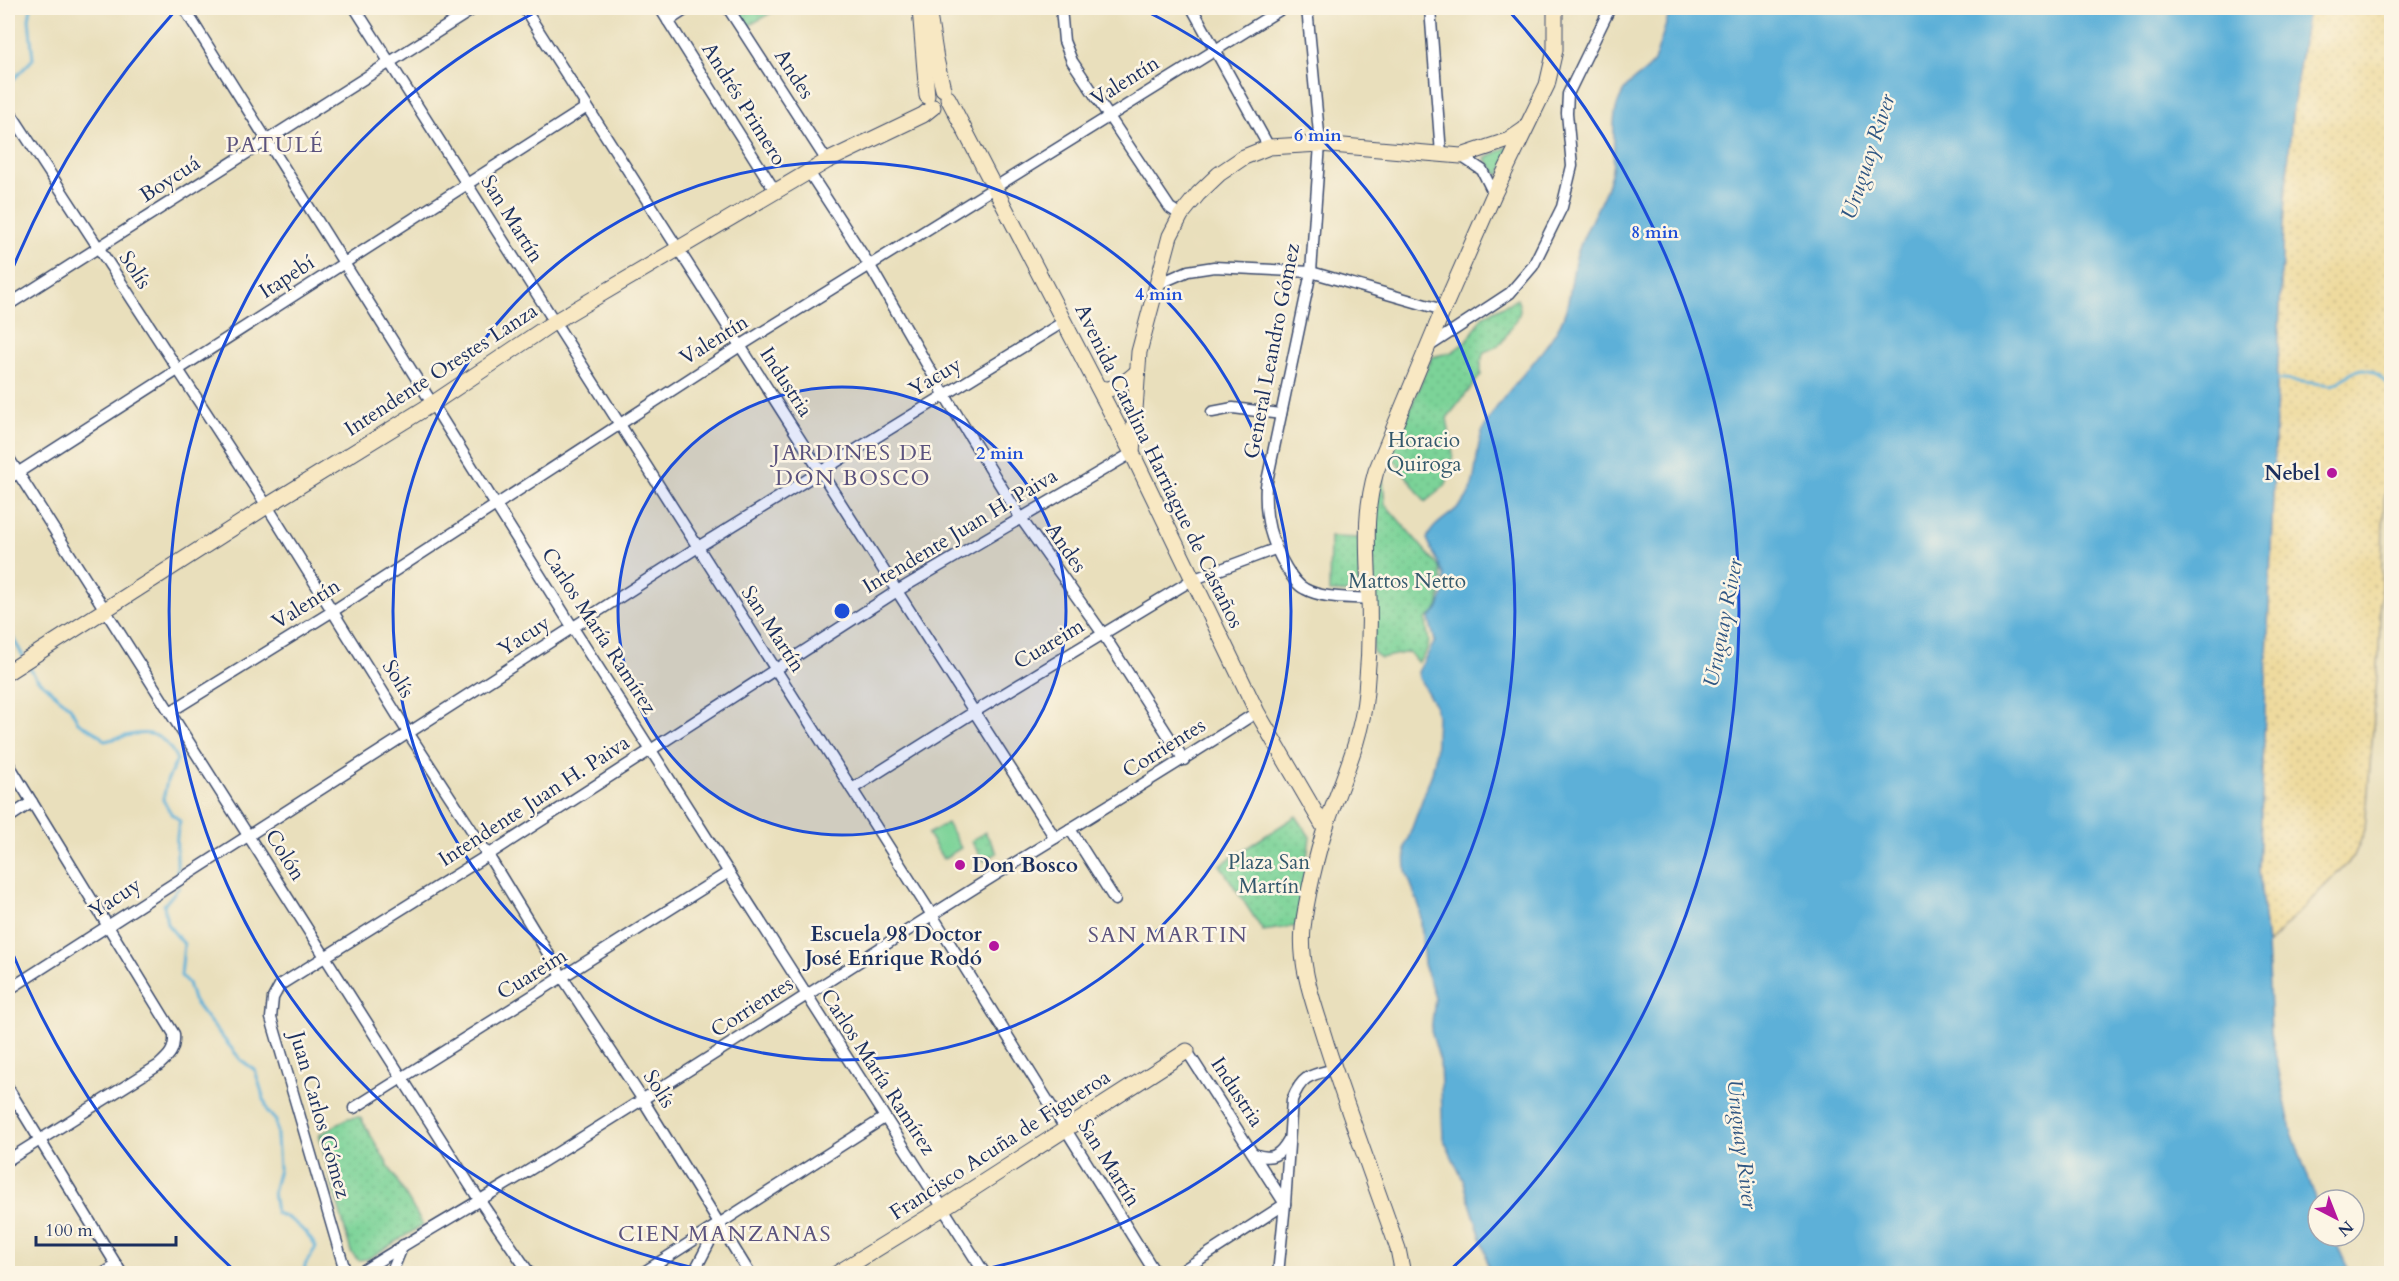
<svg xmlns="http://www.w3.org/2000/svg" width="2399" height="1281" viewBox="0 0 2399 1281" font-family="Cardo,serif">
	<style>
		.grass { fill: url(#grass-tufts); stroke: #4b817b; stroke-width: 1.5 }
		.sand { fill: url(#sand-dots); stroke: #84847e; stroke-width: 1.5 }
		.park { fill: url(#park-dots); stroke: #4b817b; stroke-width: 1.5 }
		.pitch { fill: #7bd398; stroke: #4b817b; stroke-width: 1.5 }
		.water { fill: #5db0d8; stroke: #3c709b; stroke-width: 1.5 }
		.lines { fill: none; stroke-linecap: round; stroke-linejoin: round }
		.stream { stroke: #5db0d8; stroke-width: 3 }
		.street-casing { stroke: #3a496c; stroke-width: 13 }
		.secondary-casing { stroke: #3a496c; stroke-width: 17 }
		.street { stroke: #fff; stroke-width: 10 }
		.secondary { stroke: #f8e8c3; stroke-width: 15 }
		.ring { fill: none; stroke: #1d4ed8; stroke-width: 3 }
		.poi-dot { fill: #b5179e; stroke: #fcf5e5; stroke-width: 2 }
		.labels { text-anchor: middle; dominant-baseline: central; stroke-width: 5; stroke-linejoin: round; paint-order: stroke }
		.street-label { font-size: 21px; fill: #1b2f5e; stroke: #fcf5e5 }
		.park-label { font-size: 21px; fill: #33586c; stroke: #fcf5e5 }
		.poi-label { font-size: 21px; font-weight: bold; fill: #1b2f5e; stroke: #fcf5e5; text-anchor: end }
		.neighbourhood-label { font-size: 22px; letter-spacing: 1.5px; fill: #5b537e; stroke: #fcf5e5 }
		.water-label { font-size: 22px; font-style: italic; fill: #2f5683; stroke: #fcf5e5 }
		.centre { fill: #1d4ed8; stroke: #fcf5e5; stroke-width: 3 }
		.ring-label { font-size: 18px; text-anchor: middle; font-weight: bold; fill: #1d4ed8; stroke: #fcf5e5; stroke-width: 5; stroke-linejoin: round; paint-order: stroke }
	</style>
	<defs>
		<pattern id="grass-tufts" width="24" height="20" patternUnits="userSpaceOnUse" patternTransform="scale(1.5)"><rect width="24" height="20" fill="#7bd398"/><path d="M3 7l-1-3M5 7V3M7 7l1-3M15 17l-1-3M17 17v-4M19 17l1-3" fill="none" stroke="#6ab585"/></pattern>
		<pattern id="sand-dots" width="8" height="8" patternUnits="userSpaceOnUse" patternTransform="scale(1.5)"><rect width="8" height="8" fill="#eeda9e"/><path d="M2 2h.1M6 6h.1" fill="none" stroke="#ccbb8a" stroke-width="1.8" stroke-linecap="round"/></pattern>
		<pattern id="park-dots" width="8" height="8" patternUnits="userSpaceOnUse" patternTransform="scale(1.5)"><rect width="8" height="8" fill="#7bd398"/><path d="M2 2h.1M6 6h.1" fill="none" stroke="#6ab585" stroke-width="1.8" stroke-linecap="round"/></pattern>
	</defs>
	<rect width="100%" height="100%" fill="#fcf5e5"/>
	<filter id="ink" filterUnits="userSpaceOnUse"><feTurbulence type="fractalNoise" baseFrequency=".0167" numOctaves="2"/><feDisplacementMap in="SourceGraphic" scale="12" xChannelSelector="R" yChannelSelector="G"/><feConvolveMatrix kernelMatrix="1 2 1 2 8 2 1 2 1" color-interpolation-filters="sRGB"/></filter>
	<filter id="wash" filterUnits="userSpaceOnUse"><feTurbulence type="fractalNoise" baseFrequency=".008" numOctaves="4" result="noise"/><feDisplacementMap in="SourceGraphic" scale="24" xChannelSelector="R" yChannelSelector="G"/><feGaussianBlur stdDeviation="1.35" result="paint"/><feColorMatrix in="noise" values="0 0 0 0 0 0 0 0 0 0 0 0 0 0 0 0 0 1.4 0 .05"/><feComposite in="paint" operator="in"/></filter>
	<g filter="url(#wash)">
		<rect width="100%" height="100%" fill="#e9dfbc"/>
		<polygon class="grass" points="1516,143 1499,176 1485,158"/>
		<polygon class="sand" points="2308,8 2391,8 2392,468 2384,498 2379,652 2365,830 2354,856 2267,945 2259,871 2283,225 2292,114"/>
		<g class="park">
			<polygon points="733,8 779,8 745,28"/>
			<path d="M1517,299C1523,312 1519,315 1512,326C1500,343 1507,343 1484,352L1481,362V375L1447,418L1453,455L1446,485L1425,502L1391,455L1432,357L1452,352L1468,340L1482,317Z"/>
			<path d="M1378,477L1383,479L1385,504L1440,568L1442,583L1438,609L1426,619C1427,643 1435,641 1418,663L1409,652L1381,658L1373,652V507Z"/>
			<polygon points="1330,537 1361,538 1360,593 1329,592"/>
			<polygon points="1296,816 1310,837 1297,926 1263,931 1220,865"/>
			<polygon points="985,832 997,853 984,861 971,841"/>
			<polygon points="360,1117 423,1225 368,1259 358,1260 351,1252 319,1135 348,1118"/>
		</g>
		<polygon class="pitch" points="947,823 961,848 943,859 928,834"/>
		<path class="water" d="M1671,8H2308L2292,114L2283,225L2259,871L2267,945L2271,1033L2291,1130L2318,1205V1236H2333L2350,1273H1489L1486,1254L1463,1180L1443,1138L1440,1061L1431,1031L1435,998L1424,964L1420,908L1406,871L1405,847L1432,773L1435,758L1437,716L1435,706L1419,678L1418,672L1435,641L1429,619L1439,608L1445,589L1444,575L1427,539C1433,521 1454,515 1465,500C1480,479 1473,449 1485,426C1504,390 1538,363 1558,328C1571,306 1570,281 1576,258C1584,227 1606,200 1612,169C1617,145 1609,122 1620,98C1628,79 1643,77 1654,62Z"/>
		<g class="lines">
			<g class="stream">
				<polyline points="8,85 33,59 29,19 31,8"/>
				<path d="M2274,379L2332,385C2340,382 2345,377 2352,373C2369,361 2380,378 2392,389"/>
				<polyline points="8,629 23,656"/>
				<path d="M28,665L36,678L70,707L78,722L98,734L105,741C139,733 160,723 177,760L167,781L163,800L171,813L180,821C174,841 178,853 177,873"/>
				<path d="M179,887L164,905L167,924L184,944L181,976L188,983L193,1000L206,1017L241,1060L255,1070L268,1112L276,1121L279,1169L273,1192L276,1213C294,1219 306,1231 316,1247L305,1265L304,1274"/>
			</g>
		</g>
	</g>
	<g filter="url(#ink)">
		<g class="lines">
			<defs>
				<g id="street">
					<polyline points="184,8 573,628 985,1274"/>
					<polyline points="355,8 932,915 1156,1274"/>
					<polyline points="524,8 1055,838"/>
					<polyline points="660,8 775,191"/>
					<polyline points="728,8 827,161"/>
					<polyline points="1061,8 1064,41 1072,61 1170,208 1181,215"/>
					<polyline points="1192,8 1269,147"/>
					<path d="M1307,8L1320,144L1311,272L1266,486C1264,518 1271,542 1287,569C1292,577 1297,585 1305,589C1323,599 1350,597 1369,599"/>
					<polyline points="1430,8 1441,154"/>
					<polyline points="668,21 688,8"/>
					<polyline points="8,109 267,506 409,734 488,855 563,978 643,1100 750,1274"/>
					<polyline points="1461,156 1482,170 1494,194"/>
					<polyline points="809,172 870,266 944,394 1020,517 1103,634 1184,760"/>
					<polyline points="1156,285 1188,271 1214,267 1311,272 1443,310"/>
					<polyline points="8,305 475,8"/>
					<polyline points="1428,347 1510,293 1533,266 1562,207 1572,166 1567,113 1568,94 1610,8"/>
					<polyline points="1212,412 1233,408 1281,414"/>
					<polyline points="8,457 480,1201 530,1274"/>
					<polyline points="8,479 587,107"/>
					<polyline points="170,712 333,611 740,346 1283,8"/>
					<path d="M8,763L174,1034C175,1050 170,1055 159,1065L8,1160"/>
					<polyline points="852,789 974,712 1192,580 1275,549"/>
					<polyline points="8,818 32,802"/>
					<polyline points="1070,829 1115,900"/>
					<polyline points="8,990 698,547 1065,321"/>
					<polyline points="8,1088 122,1274"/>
					<polyline points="354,1108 729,872"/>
					<path d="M1254,1154C1272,1161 1280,1155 1289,1139"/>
					<polyline points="103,1274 117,1265"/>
					<polyline points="346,1274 271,1018 273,998 280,985 488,855 897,591 1132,453"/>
					<path d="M358,1274C417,1236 477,1203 536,1166C669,1084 800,999 932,915C1039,846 1150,782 1257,712"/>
					<polyline points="391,1274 403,1245"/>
					<polyline points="641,1274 884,1118"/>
					<polyline points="693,1274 719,1224"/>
					<polyline points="1177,1274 1285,1204 1187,1051"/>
					<path d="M1278,1274L1285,1204L1292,1100C1302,1075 1310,1075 1335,1069"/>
				</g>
				<g id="secondary">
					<polyline points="920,8 927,96"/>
					<polyline points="929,15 936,59 943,89"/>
					<polyline points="948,98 1132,453 1257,712 1325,829"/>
					<path d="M1098,387C1112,394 1127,381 1137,372"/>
					<polyline points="1132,453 1139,352 1170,236 1181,215 1198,194 1219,174 1244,157 1269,147 1320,144 1461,156 1509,140 1525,129"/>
					<polyline points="8,672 267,506 432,404 554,322 827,161 923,115 933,107"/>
					<polyline points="836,1274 943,1208 1187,1051"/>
					<path d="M1403,1274L1398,1249C1374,1180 1348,1112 1326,1043C1315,1006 1299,968 1303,928C1306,900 1317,853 1326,826C1341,782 1362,739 1366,692C1369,661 1370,628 1369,597C1368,552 1363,515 1376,471L1443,310L1494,194L1547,85L1555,50V8"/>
				</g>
			</defs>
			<use href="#street" class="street-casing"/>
			<use href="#secondary" class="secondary-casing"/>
			<use href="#street" class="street"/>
			<use href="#secondary" class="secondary"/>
		</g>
	</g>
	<circle cx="842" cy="611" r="224" fill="#1d4ed8" fill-opacity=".12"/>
	<g class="ring">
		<circle cx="842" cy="611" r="224"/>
		<circle cx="842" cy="611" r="449"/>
		<path d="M719 1273A673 673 0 0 1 542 9M1142 9A673 673 0 0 1 965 1273"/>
		<path d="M236 1272A897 897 0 0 1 10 947M10 275A897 897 0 0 1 175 11M1509 11A897 897 0 0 1 1448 1272"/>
	</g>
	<g class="poi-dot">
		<circle cx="2332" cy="473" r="6"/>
		<circle cx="960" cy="865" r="6"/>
		<circle cx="994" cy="946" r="6"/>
	</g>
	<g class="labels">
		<g class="street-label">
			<text transform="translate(794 74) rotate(57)">Andes</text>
			<text transform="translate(1125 81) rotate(-32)">Valentín</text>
			<text transform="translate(744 104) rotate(58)">Andrés Primero</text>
			<text transform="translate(170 179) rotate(-33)">Boycuá</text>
			<text transform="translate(512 219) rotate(58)">San Martín</text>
			<text transform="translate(135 270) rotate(57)">Solís</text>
			<text transform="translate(287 277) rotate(-33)">Itapebí</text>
			<text transform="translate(714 340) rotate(-32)">Valentín</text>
			<text transform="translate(1272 351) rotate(-79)">General Leandro Gómez</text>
			<text transform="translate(441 370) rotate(-33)">Intendente Orestes Lanza</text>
			<text transform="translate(935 377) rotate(-31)">Yacuy</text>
			<text transform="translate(786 382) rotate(57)">Industria</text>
			<text transform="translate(1159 466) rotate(64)">Avenida Catalina Harriague de Castaños</text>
			<text transform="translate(960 531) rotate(-31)">Intendente Juan H. Paiva</text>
			<text transform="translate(1066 548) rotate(55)">Andes</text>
			<text transform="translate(306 604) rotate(-32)">Valentín</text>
			<text transform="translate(773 629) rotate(57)">San Martín</text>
			<text transform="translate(599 631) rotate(57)">Carlos María Ramírez</text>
			<text transform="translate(524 636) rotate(-33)">Yacuy</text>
			<text transform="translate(1049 644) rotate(-31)">Cuareim</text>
			<text transform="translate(398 679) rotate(58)">Solís</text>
			<text transform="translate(1164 748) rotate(-32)">Corrientes</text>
			<text transform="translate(534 801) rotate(-33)">Intendente Juan H. Paiva</text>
			<text transform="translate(285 855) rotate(58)">Colón</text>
			<text transform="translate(115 898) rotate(-33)">Yacuy</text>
			<text transform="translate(532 974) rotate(-32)">Cuareim</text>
			<text transform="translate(752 1007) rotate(-33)">Corrientes</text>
			<text transform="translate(878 1072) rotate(57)">Carlos María Ramírez</text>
			<text transform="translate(659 1089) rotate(58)">Solís</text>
			<text transform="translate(1237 1092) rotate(57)">Industria</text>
			<text transform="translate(320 1115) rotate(74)">Juan Carlos Gómez</text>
			<text transform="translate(1000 1145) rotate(-33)">Francisco Acuña de Figueroa</text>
			<text transform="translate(1109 1163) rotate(58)">San Martín</text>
		</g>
		<g class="park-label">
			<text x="1424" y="440">Horacio<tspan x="1424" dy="24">Quiroga</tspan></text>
			<text x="1407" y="581">Mattos Netto</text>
			<text x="1269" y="862">Plaza San<tspan x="1269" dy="24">Martín</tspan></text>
		</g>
		<g class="poi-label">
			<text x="2320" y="473">Nebel</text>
			<text x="972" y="865" text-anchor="start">Don Bosco</text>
			<text x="982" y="934">Escuela 98 Doctor<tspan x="982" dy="24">José Enrique Rodó</tspan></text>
		</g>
		<g class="neighbourhood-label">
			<text x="275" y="145">PATULÉ</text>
			<text x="853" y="453">JARDINES DE<tspan x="853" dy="25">DON BOSCO</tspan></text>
			<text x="1168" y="935">SAN MARTIN</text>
			<text x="725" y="1234">CIEN MANZANAS</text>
		</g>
		<g class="water-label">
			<text transform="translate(1868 157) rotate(-72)">Uruguay River</text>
			<text transform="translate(1723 623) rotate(-79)">Uruguay River</text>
			<text transform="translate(1742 1144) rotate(83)">Uruguay River</text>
		</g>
	</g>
	<circle cx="842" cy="611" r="9" class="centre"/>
	<g class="ring-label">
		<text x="1318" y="141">6 min</text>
		<text x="1655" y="238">8 min</text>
		<text x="1159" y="300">4 min</text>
		<text x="1000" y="459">2 min</text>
	</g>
	<rect width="2399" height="1281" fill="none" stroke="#fcf5e5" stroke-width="30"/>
	<g transform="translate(2336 1218) rotate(138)"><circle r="28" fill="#fcf5e5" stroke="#a2a6af" stroke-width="1.5"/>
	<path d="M0-4.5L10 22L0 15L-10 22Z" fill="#b5179e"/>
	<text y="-9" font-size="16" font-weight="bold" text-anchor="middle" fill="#1b2f5e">N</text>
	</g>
	<path d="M36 1236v9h140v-9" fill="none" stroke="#1b2f5e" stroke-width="3"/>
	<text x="45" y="1236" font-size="18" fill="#1b2f5e" stroke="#fcf5e5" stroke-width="4.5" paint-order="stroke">100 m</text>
</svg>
